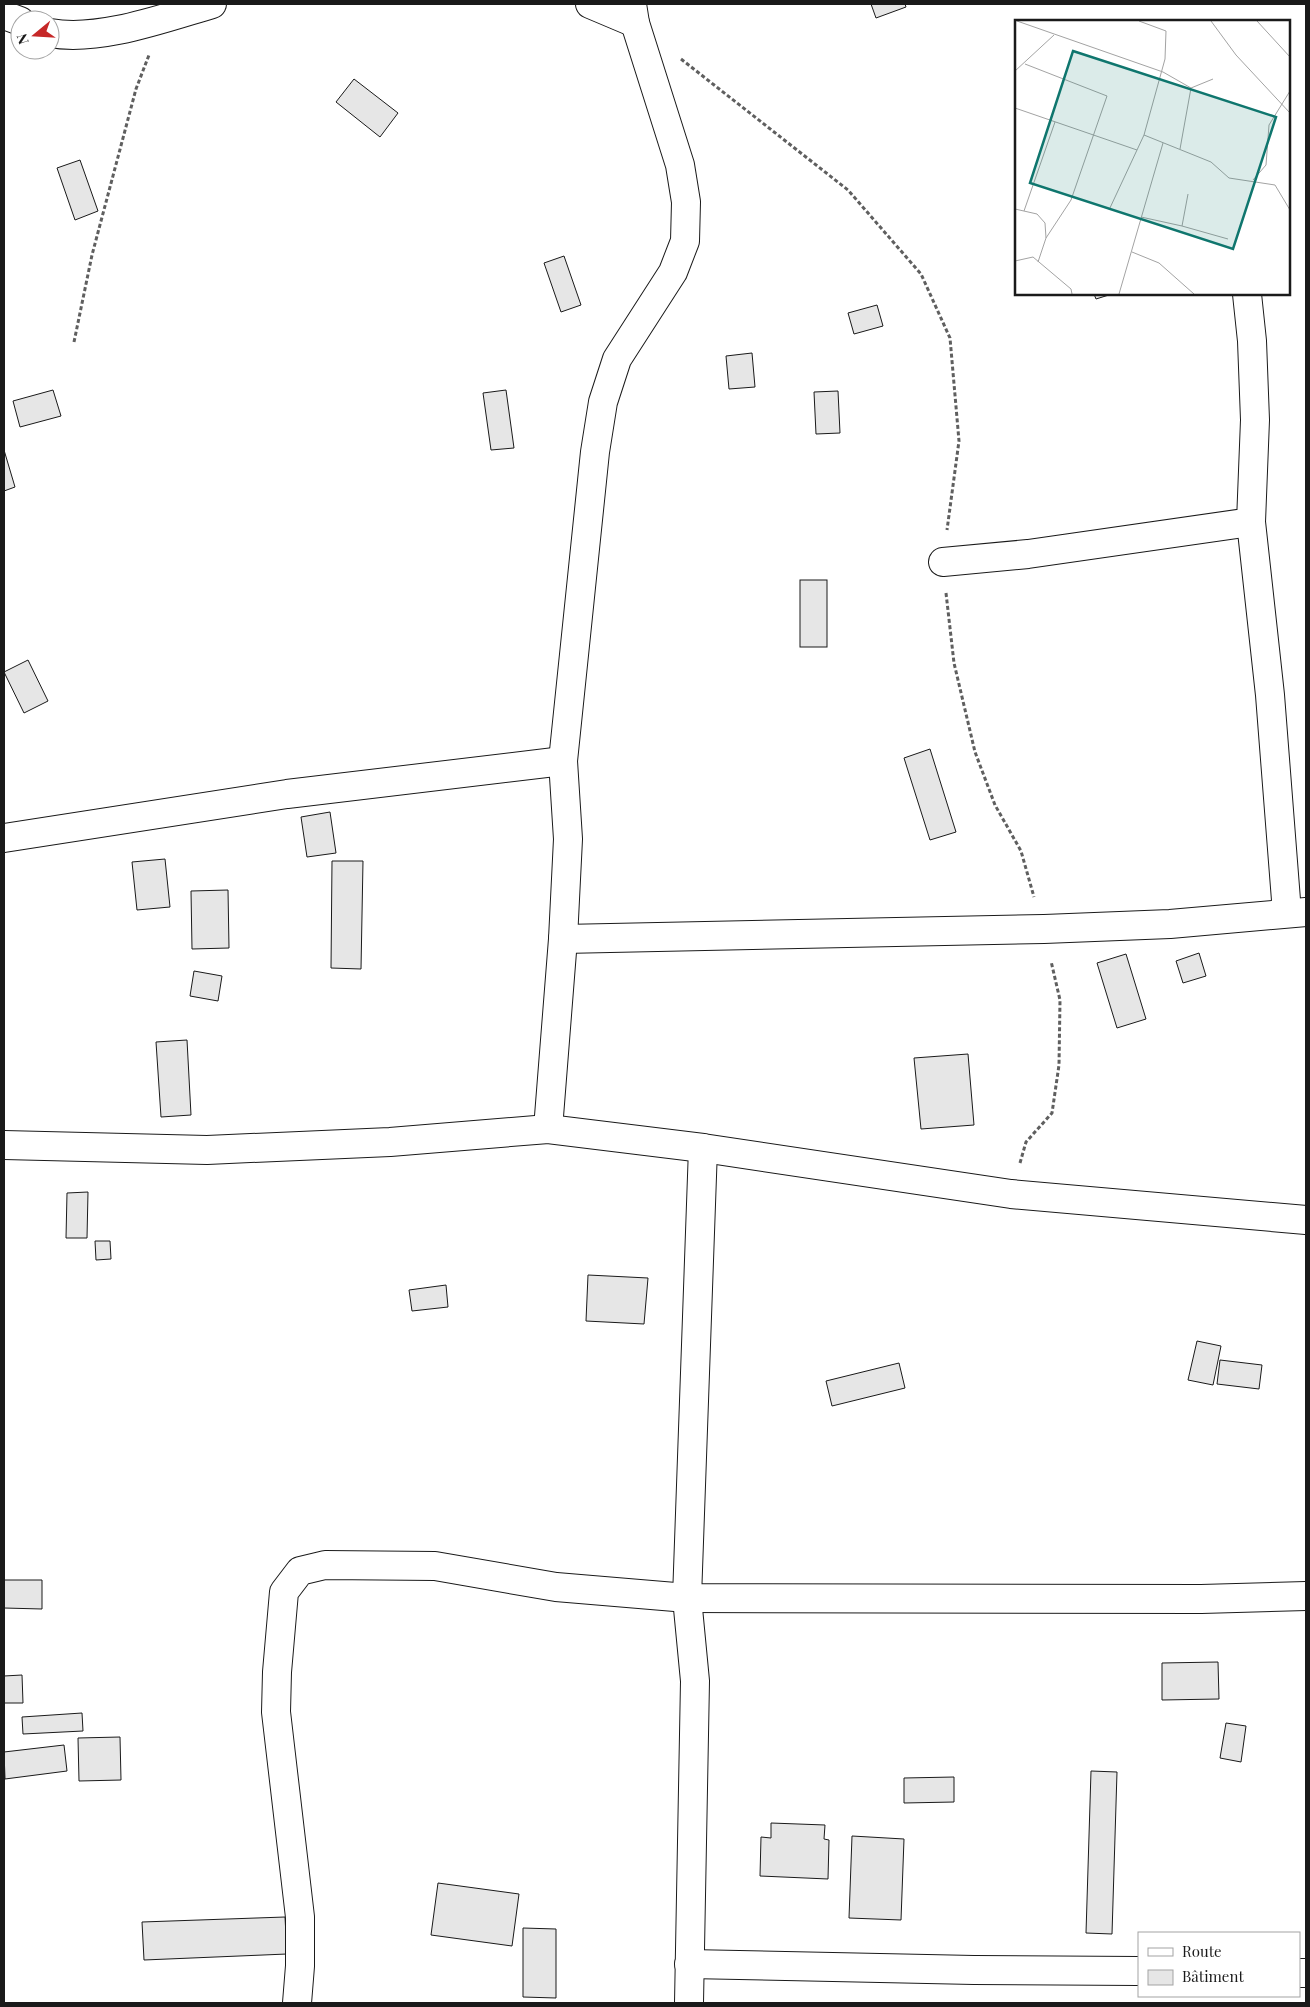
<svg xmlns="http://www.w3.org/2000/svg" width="1310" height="2007" viewBox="0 0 1310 2007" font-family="'Playfair Display',serif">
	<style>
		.building { fill: #e6e6e6; stroke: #1a1a1a }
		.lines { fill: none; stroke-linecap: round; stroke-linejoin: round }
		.street-casing { stroke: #1a1a1a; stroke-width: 30 }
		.path { stroke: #5f5f5f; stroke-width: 3; stroke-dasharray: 4 2.5; stroke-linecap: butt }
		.street { stroke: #fff; stroke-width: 28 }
		.inset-road { fill: none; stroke: #a3a3a3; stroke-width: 1 }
		.view { fill: #0f766e; fill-opacity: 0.15; stroke: #0f766e; stroke-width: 2.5 }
		.inset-edge { fill: none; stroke: #1a1a1a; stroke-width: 2.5 }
	</style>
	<rect width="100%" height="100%" fill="#fff"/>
	<g class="building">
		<polygon points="871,4 905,4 906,7 876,18"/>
		<polygon points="354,79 398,113 380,137 336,102"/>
		<polygon points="80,160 98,211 75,220 57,168"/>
		<polygon points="564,256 581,305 561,312 544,263"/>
		<polygon points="1094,294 1112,294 1096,299"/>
		<polygon points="877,305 883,326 854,334 848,313"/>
		<polygon points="752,353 755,387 729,389 726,356"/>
		<polygon points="53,390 61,416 20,427 13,401"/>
		<polygon points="506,390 514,448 491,450 483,393"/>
		<polygon points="838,391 840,433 816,434 814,392"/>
		<polygon points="4,450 15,487 4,491"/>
		<rect x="800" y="580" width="27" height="67"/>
		<polygon points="28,660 48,701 24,713 4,672"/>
		<polygon points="930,749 956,832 930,840 904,758"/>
		<polygon points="330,812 336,853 307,857 301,817"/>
		<polygon points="165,859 170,907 137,910 132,862"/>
		<polygon points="332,861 363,861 361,969 331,968"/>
		<polygon points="228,890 229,948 192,949 191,891"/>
		<polygon points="1199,953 1206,976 1183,983 1176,961"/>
		<polygon points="1126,954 1146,1019 1117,1028 1097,963"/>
		<polygon points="194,971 222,976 218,1001 190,996"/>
		<polygon points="187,1040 191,1115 161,1117 156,1042"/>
		<polygon points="968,1054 974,1125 921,1129 914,1058"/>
		<polygon points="88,1192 87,1238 66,1238 67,1193"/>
		<polygon points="95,1241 110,1241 111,1259 96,1260"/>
		<polygon points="588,1275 648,1278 644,1324 586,1321"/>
		<polygon points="446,1285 448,1307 412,1311 409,1290"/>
		<polygon points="1197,1341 1221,1346 1213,1385 1188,1380"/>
		<polygon points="1220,1360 1262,1365 1259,1389 1217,1384"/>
		<polygon points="899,1363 905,1388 832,1406 826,1381"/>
		<polygon points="4,1580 42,1580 42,1609 4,1608"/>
		<polygon points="1218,1662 1219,1699 1162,1700 1162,1663"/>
		<polygon points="22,1675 23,1703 4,1703 4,1676"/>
		<polygon points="82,1713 83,1731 23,1734 22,1717"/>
		<polygon points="1226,1723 1246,1726 1241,1762 1220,1758"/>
		<polygon points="120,1737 121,1780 79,1781 78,1738"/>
		<polygon points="64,1745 67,1771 5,1779 4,1752"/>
		<polygon points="1091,1771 1117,1772 1112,1934 1086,1933"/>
		<polygon points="954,1777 954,1802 904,1803 904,1778"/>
		<polygon points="771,1823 825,1825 824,1839 829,1840 828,1879 760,1876 761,1837 771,1838"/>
		<polygon points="852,1836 904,1839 901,1920 849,1918"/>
		<polygon points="438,1883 519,1894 512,1946 431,1935"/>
		<polygon points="285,1917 287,1954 144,1960 142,1922"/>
		<polygon points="523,1928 556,1929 556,1998 523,1997"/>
	</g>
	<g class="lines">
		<defs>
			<g id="street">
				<polyline points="590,4 635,23"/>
				<polyline points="4,15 20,21"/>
				<path d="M50,33C99,42 164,18 212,4"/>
				<polyline points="1251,522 1270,695 1287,913"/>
				<polyline points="943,562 1028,554 1251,522 1255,420 1252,341 1247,294"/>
				<polyline points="4,838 287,794 563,761"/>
				<polyline points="563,939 1044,929 1170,924 1306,912"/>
				<polyline points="548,1129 563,939 568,839 563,761 595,452 603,402 617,359 673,272 685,241 686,202 680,165 635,23 632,4"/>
				<polyline points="4,1145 207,1150 390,1142 548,1129 703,1148 1011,1194 1306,1220"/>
				<polyline points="689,1964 974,1970 1139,1971"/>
				<polyline points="1299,1973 1306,1973"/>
				<polyline points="297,2003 300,1966 300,1917 276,1712 277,1672 284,1592 300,1571 325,1565 435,1566 556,1587 687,1598 1201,1599 1306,1596"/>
				<polyline points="689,2003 695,1681 687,1598 703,1148"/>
			</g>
		</defs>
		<use href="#street" class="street-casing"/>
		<g class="path">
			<polyline points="681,59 848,190 921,274 950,338 959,441 947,530"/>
			<polyline points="74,342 92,255 136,89 149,55"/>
			<polyline points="946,593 954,663 975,752 995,805 1021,851 1034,897"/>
			<polyline points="1020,1163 1026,1142 1052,1113 1059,1065 1060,1000 1051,961"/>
		</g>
		<use href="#street" class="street"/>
	</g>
	<g transform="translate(1015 20)">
		<rect width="275" height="275" fill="#fff"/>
		<path class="inset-road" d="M2,1L148,52L176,68L198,59M196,1L221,35L275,93M242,1L275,37M10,44L92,76L56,180L31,218M0,51L39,15M0,88L122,130M129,115L196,142L214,158L260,165L275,190M165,129L176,68M238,160L251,145L254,105L275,71M173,174L167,206L213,219M0,189L22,194L30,203L31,218L23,242M94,190L129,115L150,39L151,11L124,1M9,191L40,102M126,197L167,206M117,232L144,243L179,274M0,241L18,237L56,269L57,274M104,274L148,123"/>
		<path class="view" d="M58,31L261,97L218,229L15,163Z"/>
		<rect width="275" height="275" class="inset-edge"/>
	</g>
	<rect width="1310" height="2007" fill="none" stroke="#1a1a1a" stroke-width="10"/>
	<rect x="1138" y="1932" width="162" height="65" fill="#ffffff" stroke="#a3a3a3"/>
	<rect x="1148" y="1948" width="25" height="8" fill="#ffffff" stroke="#a3a3a3"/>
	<text x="1182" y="1957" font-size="15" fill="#1a1a1a">Route</text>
	<rect x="1148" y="1970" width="25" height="15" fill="#e6e6e6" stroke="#a3a3a3"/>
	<text x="1182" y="1982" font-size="15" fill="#1a1a1a">Bâtiment</text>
	<g transform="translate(35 35) rotate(252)"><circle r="24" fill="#ffffff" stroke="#a3a3a3"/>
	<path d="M0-4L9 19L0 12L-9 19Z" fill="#c62828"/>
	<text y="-8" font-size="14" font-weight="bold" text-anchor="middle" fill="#1a1a1a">N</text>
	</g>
</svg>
